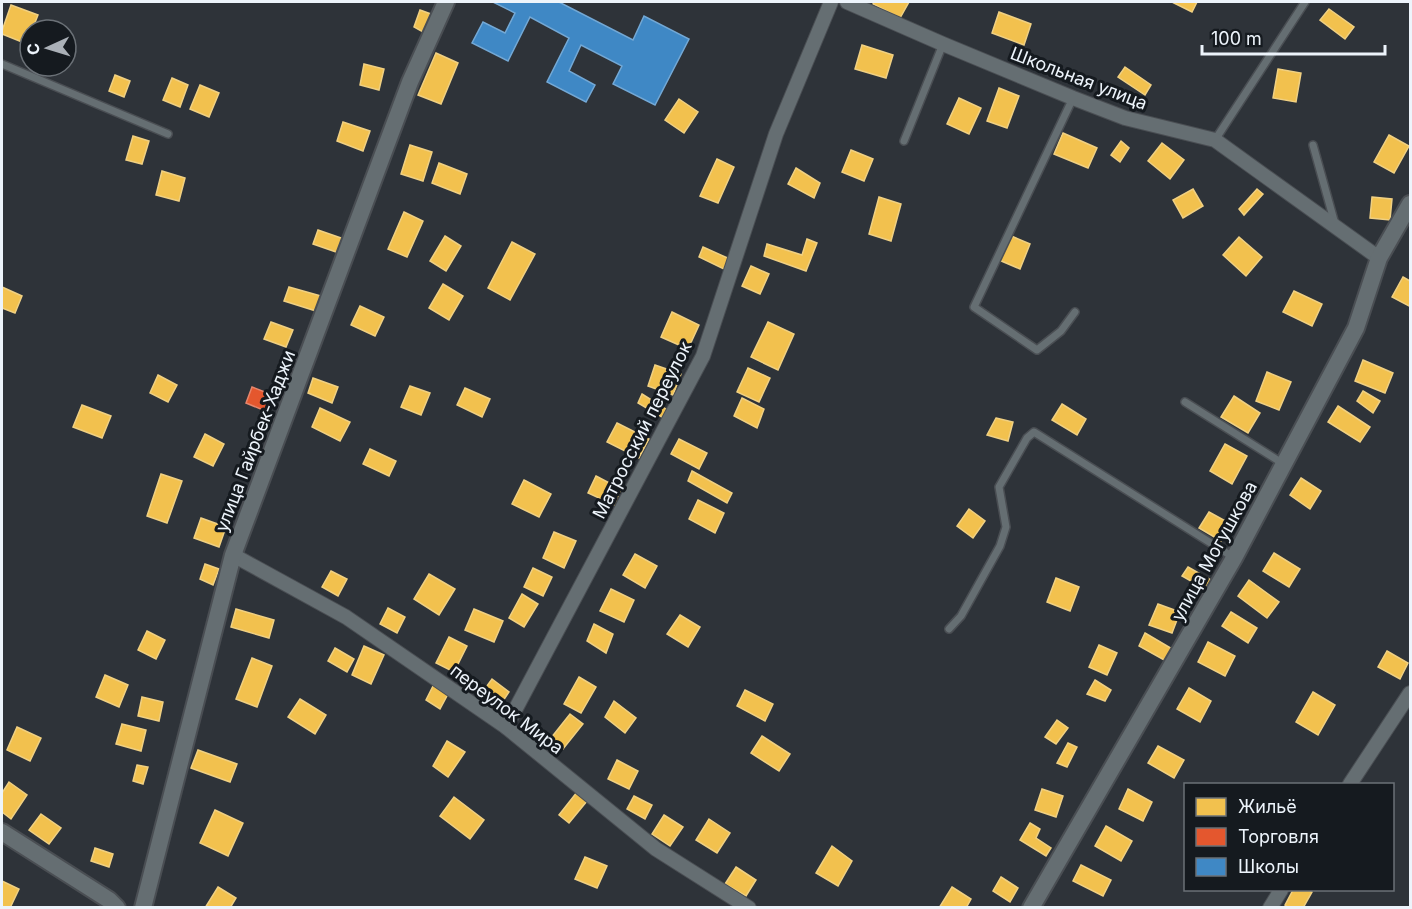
<svg xmlns="http://www.w3.org/2000/svg" width="1412" height="909" viewBox="0 0 1412 909" font-family="Inter,sans-serif">
	<style>
		.homes { fill: #f2c14e; stroke: #f0d082; stroke-width: 1.5 }
		.shops { fill: #e4572e; stroke: #e7866c; stroke-width: 1.5 }
		.schools { fill: #3f88c5; stroke: #73a8d5; stroke-width: 1.5 }
		.lines { fill: none; stroke-linecap: round; stroke-linejoin: round }
		.service-casing { stroke: #4a4e53; stroke-width: 10 }
		.minor-casing { stroke: #4a4e53; stroke-width: 16 }
		.tertiary-casing { stroke: #4a4e53; stroke-width: 20 }
		.service { stroke: #656e72; stroke-width: 7 }
		.minor { stroke: #656e72; stroke-width: 14 }
		.tertiary { stroke: #656e72; stroke-width: 16 }
		.labels { text-anchor: middle; dominant-baseline: central; stroke-width: 6; stroke-linejoin: round; paint-order: stroke }
		.street-label { font-size: 18px; fill: #edf4fb; stroke: #151a1f }
	</style>
	<rect width="100%" height="100%" fill="#2e3339"/>
	<g class="homes">
		<polygon points="874,2 909,2 900,18 873,4"/>
		<polygon points="1172,2 1197,2 1192,12"/>
		<polygon points="11,5 38,15 32,30 30,30 30,37 27,44 2,34 2,31"/>
		<polygon points="1329,9 1354,27 1345,39 1320,20"/>
		<polygon points="420,10 431,14 423,32 414,27"/>
		<polygon points="999,12 1031,24 1024,45 992,33"/>
		<polygon points="862,45 893,55 886,78 855,69"/>
		<polygon points="436,53 458,63 441,104 418,95"/>
		<polygon points="364,64 384,69 379,90 360,85"/>
		<polygon points="1125,67 1151,85 1145,95 1118,77"/>
		<polygon points="1278,69 1301,73 1296,102 1273,98"/>
		<polygon points="115,75 130,81 124,97 109,91"/>
		<polygon points="172,78 188,85 180,107 163,100"/>
		<polygon points="200,85 219,93 209,117 190,109"/>
		<polygon points="999,88 1019,96 1007,128 987,121"/>
		<polygon points="959,98 981,108 969,134 947,124"/>
		<polygon points="679,99 698,112 684,133 665,120"/>
		<polygon points="343,122 370,131 363,151 337,141"/>
		<polygon points="1063,133 1097,148 1088,168 1054,154"/>
		<polygon points="1389,135 1409,146 1394,173 1374,162"/>
		<polygon points="133,136 149,141 142,164 126,160"/>
		<polygon points="1121,141 1129,148 1120,162 1111,155"/>
		<polygon points="1162,143 1184,160 1170,179 1148,161"/>
		<polygon points="410,145 432,152 423,181 401,174"/>
		<polygon points="851,150 873,159 864,181 842,172"/>
		<polygon points="717,159 734,167 718,203 700,196"/>
		<polygon points="439,163 467,174 460,194 432,183"/>
		<polygon points="796,168 820,183 814,198 788,184"/>
		<polygon points="162,171 185,178 179,201 156,195"/>
		<polygon points="1193,189 1203,206 1183,218 1173,200"/>
		<polygon points="1257,189 1263,194 1244,215 1239,209"/>
		<polygon points="879,197 901,204 891,241 869,234"/>
		<polygon points="1372,197 1392,199 1390,220 1370,218"/>
		<polygon points="404,212 423,221 407,257 388,249"/>
		<polygon points="318,230 344,239 339,253 313,244"/>
		<polygon points="1009,235 1030,244 1020,269 999,260"/>
		<polygon points="445,236 461,246 446,271 430,261"/>
		<polygon points="1239,237 1262,257 1246,276 1223,255"/>
		<polygon points="807,239 817,243 806,271 764,256 767,244 802,255"/>
		<polygon points="512,242 535,254 510,300 488,288"/>
		<polygon points="703,247 732,260 728,271 699,257"/>
		<polygon points="751,266 769,274 760,294 742,286"/>
		<polygon points="1403,277 1410,281 1410,303 1409,306 1392,297"/>
		<polygon points="443,284 463,296 449,320 429,308"/>
		<polygon points="2,287 22,296 15,313 2,308"/>
		<polygon points="289,287 321,296 316,311 284,301"/>
		<polygon points="1294,291 1322,304 1312,326 1283,312"/>
		<polygon points="360,306 384,317 375,336 351,325"/>
		<polygon points="672,312 699,325 688,349 661,337"/>
		<polygon points="271,322 293,330 286,347 264,339"/>
		<polygon points="768,322 794,334 778,370 751,357"/>
		<polygon points="1363,360 1393,373 1385,393 1355,381"/>
		<polygon points="655,365 681,374 673,395 648,386"/>
		<polygon points="748,368 770,378 759,402 737,392"/>
		<polygon points="1267,372 1291,382 1279,410 1256,401"/>
		<polygon points="158,375 177,385 168,402 150,393"/>
		<polygon points="313,378 338,387 332,403 308,393"/>
		<polygon points="410,386 430,393 421,415 401,407"/>
		<polygon points="465,388 490,399 482,417 457,405"/>
		<polygon points="1363,391 1380,401 1373,413 1357,401"/>
		<polygon points="642,394 669,411 665,419 638,403"/>
		<polygon points="1234,396 1260,413 1248,433 1221,417"/>
		<polygon points="742,398 764,409 757,428 734,416"/>
		<polygon points="1062,404 1086,419 1077,435 1052,420"/>
		<polygon points="82,405 111,416 102,438 73,427"/>
		<polygon points="1338,406 1370,427 1360,442 1328,422"/>
		<polygon points="320,408 350,422 340,441 312,427"/>
		<polygon points="996,418 1013,422 1008,441 987,435"/>
		<polygon points="617,423 649,439 639,458 607,442"/>
		<polygon points="205,434 224,444 213,466 194,457"/>
		<polygon points="679,439 707,453 699,469 671,454"/>
		<polygon points="1225,444 1247,456 1232,484 1210,471"/>
		<polygon points="370,449 396,461 389,476 363,464"/>
		<polygon points="692,471 732,493 727,503 688,481"/>
		<polygon points="161,474 182,481 167,523 147,516"/>
		<polygon points="596,476 621,489 614,505 588,493"/>
		<polygon points="1301,478 1321,491 1310,509 1290,495"/>
		<polygon points="524,480 551,494 539,517 512,504"/>
		<polygon points="698,500 724,513 715,533 689,519"/>
		<polygon points="969,509 985,521 973,538 957,526"/>
		<polygon points="1209,512 1231,524 1221,541 1199,528"/>
		<polygon points="201,518 226,527 219,547 194,538"/>
		<polygon points="554,532 576,541 564,568 543,558"/>
		<polygon points="1274,553 1300,569 1289,587 1263,571"/>
		<polygon points="635,554 657,566 645,588 623,575"/>
		<polygon points="205,564 219,569 213,585 200,579"/>
		<polygon points="1188,567 1211,580 1205,589 1182,576"/>
		<polygon points="533,568 552,577 543,596 524,587"/>
		<polygon points="331,571 347,579 338,596 322,587"/>
		<polygon points="429,574 455,589 439,615 414,599"/>
		<polygon points="1056,578 1079,587 1070,611 1047,602"/>
		<polygon points="1249,580 1279,602 1267,618 1238,596"/>
		<polygon points="611,589 634,600 624,622 600,611"/>
		<polygon points="522,594 538,604 524,627 509,618"/>
		<polygon points="1158,604 1180,612 1172,633 1149,625"/>
		<polygon points="388,608 405,617 397,633 380,624"/>
		<polygon points="236,609 274,620 269,638 231,627"/>
		<polygon points="474,609 503,621 494,642 465,630"/>
		<polygon points="1231,612 1257,628 1248,643 1222,626"/>
		<polygon points="680,615 700,627 688,647 667,634"/>
		<polygon points="594,624 613,634 606,653 587,641"/>
		<polygon points="147,631 165,640 156,659 138,650"/>
		<polygon points="1145,633 1174,650 1166,661 1139,646"/>
		<polygon points="449,637 467,646 454,672 436,663"/>
		<polygon points="1208,642 1235,656 1225,676 1198,662"/>
		<polygon points="1099,645 1117,653 1107,675 1089,667"/>
		<polygon points="364,646 384,655 371,684 352,675"/>
		<polygon points="335,648 354,659 347,672 328,661"/>
		<polygon points="1387,651 1408,663 1400,679 1378,667"/>
		<polygon points="252,658 272,666 257,707 236,699"/>
		<polygon points="105,675 128,685 119,707 96,697"/>
		<polygon points="579,677 596,687 581,713 564,704"/>
		<polygon points="492,679 509,692 499,707 481,694"/>
		<polygon points="1095,680 1111,690 1105,701 1087,694"/>
		<polygon points="434,684 448,694 440,709 426,700"/>
		<polygon points="1189,688 1211,701 1200,722 1177,709"/>
		<polygon points="745,690 773,704 765,721 737,706"/>
		<polygon points="1313,692 1335,705 1318,735 1296,722"/>
		<polygon points="142,697 163,702 159,721 138,716"/>
		<polygon points="300,699 326,715 315,734 288,717"/>
		<polygon points="614,701 636,718 625,733 605,717"/>
		<polygon points="570,714 583,724 563,749 551,738"/>
		<polygon points="1057,720 1068,728 1056,744 1045,737"/>
		<polygon points="122,724 146,730 141,751 116,744"/>
		<polygon points="17,727 41,738 30,761 7,750"/>
		<polygon points="762,736 790,754 779,771 751,753"/>
		<polygon points="447,741 465,752 448,777 433,766"/>
		<polygon points="1068,743 1077,747 1067,767 1057,763"/>
		<polygon points="1158,746 1184,760 1174,778 1148,763"/>
		<polygon points="198,750 237,764 230,782 191,768"/>
		<polygon points="617,760 638,771 629,789 608,779"/>
		<polygon points="137,765 148,767 143,784 133,781"/>
		<polygon points="9,782 27,795 11,819 2,812 2,793"/>
		<polygon points="1042,789 1063,796 1056,817 1035,810"/>
		<polygon points="1128,789 1152,802 1143,821 1119,809"/>
		<polygon points="577,792 587,801 569,823 559,815"/>
		<polygon points="634,796 652,805 645,819 627,809"/>
		<polygon points="454,797 484,820 470,839 440,816"/>
		<polygon points="215,810 243,823 228,856 200,843"/>
		<polygon points="41,814 61,828 49,844 29,830"/>
		<polygon points="664,815 683,827 670,846 652,834"/>
		<polygon points="709,819 730,833 717,853 696,840"/>
		<polygon points="1030,823 1040,829 1036,838 1051,848 1046,856 1020,840"/>
		<polygon points="1106,826 1132,841 1121,861 1095,846"/>
		<polygon points="832,846 852,861 838,886 816,873"/>
		<polygon points="95,848 113,854 109,867 91,861"/>
		<polygon points="585,857 607,866 597,888 575,879"/>
		<polygon points="1081,865 1111,880 1103,896 1073,881"/>
		<polygon points="736,867 756,880 746,896 725,884"/>
		<polygon points="1001,877 1018,888 1010,902 993,891"/>
		<polygon points="2,881 19,889 10,908 2,908"/>
		<polygon points="218,887 236,898 230,908 205,908"/>
		<polygon points="952,887 971,899 966,908 939,908"/>
		<polygon points="1293,890 1308,890 1312,892 1303,908 1288,908 1285,905"/>
	</g>
	<polygon class="shops" points="252,387 275,396 268,412 246,403"/>
	<polygon class="schools" points="493,2 559,2 633,40 644,16 689,39 655,105 613,84 622,66 581,45 569,71 595,85 586,102 547,82 569,38 530,17 508,61 472,43 483,22 505,33 515,13"/>
	<g class="lines">
		<defs>
			<g id="service">
				<polyline points="2,64 168,134"/>
				<polyline points="1073,98 974,307 1037,350 1061,331 1075,312"/>
				<polyline points="1215,140 1305,2"/>
				<polyline points="904,141 943,44"/>
				<polyline points="1313,145 1335,224"/>
				<polyline points="1185,402 1282,463"/>
				<polyline points="949,629 961,616 1000,546 1006,527 999,487 1027,438 1034,432 1233,557"/>
			</g>
			<g id="minor">
				<polyline points="847,2 943,44 1073,98 1125,118 1215,140 1379,258"/>
				<polyline points="233,555 346,617 506,727 656,849 749,908"/>
				<polyline points="506,727 703,356 776,134 831,2"/>
				<polyline points="1350,784 1410,693"/>
				<polyline points="1270,908 1281,890"/>
			</g>
			<g id="tertiary">
				<polyline points="2,832 109,900 117,908"/>
				<polyline points="143,908 233,555 410,82 446,2"/>
				<polyline points="1031,908 1234,558 1356,328 1379,258 1410,204"/>
			</g>
		</defs>
		<use href="#service" class="service-casing"/>
		<use href="#minor" class="minor-casing"/>
		<use href="#tertiary" class="tertiary-casing"/>
		<use href="#service" class="service"/>
		<use href="#minor" class="minor"/>
		<use href="#tertiary" class="tertiary"/>
	</g>
	<g class="labels">
		<g class="street-label">
			<text transform="translate(1079 78) rotate(21)">Школьная улица</text>
			<text transform="translate(642 430) rotate(-63)">Матросский переулок</text>
			<text transform="translate(255 441) rotate(-69)">улица Гайрбек-Хаджи</text>
			<text transform="translate(1214 551) rotate(-61)">улица Могушкова</text>
			<text transform="translate(507 709) rotate(37)">переулок Мира</text>
		</g>
	</g>
	<rect width="1412" height="909" fill="none" stroke="#edf4fb" stroke-width="6"/>
	<rect x="1184" y="783" width="210" height="108" fill="#151a1f" stroke="#6b7177" stroke-width="1.5"/>
	<rect x="1196" y="798" width="30" height="18" fill="#f2c14e" stroke="#6b7177" stroke-width="1.5"/>
	<text x="1238" y="813" font-size="18" fill="#edf4fb">Жильё</text>
	<rect x="1196" y="828" width="30" height="18" fill="#e4572e" stroke="#6b7177" stroke-width="1.5"/>
	<text x="1238" y="843" font-size="18" fill="#edf4fb">Торговля</text>
	<rect x="1196" y="858" width="30" height="18" fill="#3f88c5" stroke="#6b7177" stroke-width="1.5"/>
	<text x="1238" y="873" font-size="18" fill="#edf4fb">Школы</text>
	<g transform="translate(48 48) rotate(266)"><circle r="28" fill="#151a1f" stroke="#6b7177" stroke-width="1.5"/>
	<path d="M0-4.5L10 22L0 15L-10 22Z" fill="#aab0b7"/>
	<text y="-9" font-size="16" font-weight="bold" text-anchor="middle" fill="#edf4fb">С</text>
	</g>
	<path d="M1202 45v9h183v-9" fill="none" stroke="#edf4fb" stroke-width="3"/>
	<text x="1211" y="45" font-size="18" fill="#edf4fb" stroke="#151a1f" stroke-width="4.5" paint-order="stroke">100 m</text>
</svg>
